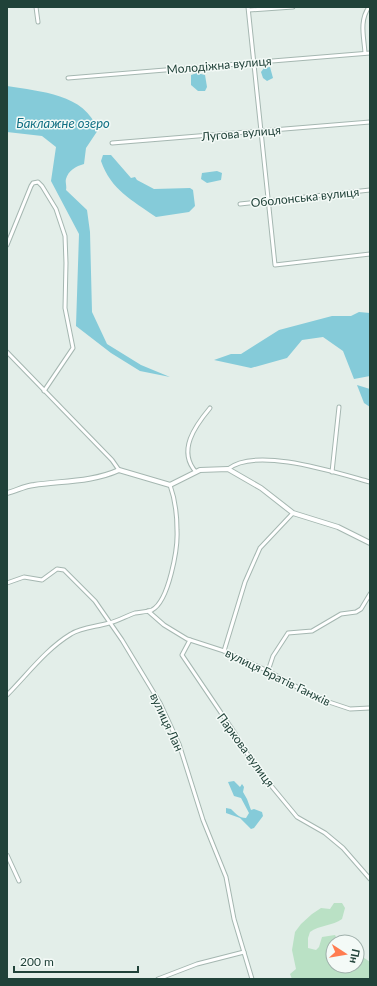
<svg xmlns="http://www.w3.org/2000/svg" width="377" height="986" viewBox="0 0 377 986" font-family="Lato,sans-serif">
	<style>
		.green { fill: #bae1c5 }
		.water { fill: #85cbd9 }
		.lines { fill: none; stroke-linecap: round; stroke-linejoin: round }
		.minor-casing { stroke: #a5b7b1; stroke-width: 5 }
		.tertiary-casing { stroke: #a5b7b1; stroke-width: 6 }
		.minor { stroke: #fff; stroke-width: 3 }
		.tertiary { stroke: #fff; stroke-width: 4 }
		.labels { text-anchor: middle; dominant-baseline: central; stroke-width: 3; stroke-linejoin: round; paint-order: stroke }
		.street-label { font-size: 12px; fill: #204239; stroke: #f4faf7 }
		.water-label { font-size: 13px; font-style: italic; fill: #137185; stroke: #f4faf7 }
	</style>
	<rect width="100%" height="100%" fill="#e3eee9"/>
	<path class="green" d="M334,903H342L345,908L342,919C333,926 319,925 310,932L308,938V948L316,950L319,947L322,937L335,935L339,942H333V966H357V953L370,962V979H292L290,974L296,969L292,950L295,932L301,924L312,914L321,908L330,909Z"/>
	<g class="water">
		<polygon points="270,67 273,78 267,81 263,78 261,72 264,68"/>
		<polygon points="197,73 205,75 207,87 205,91 198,91 191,85 191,75"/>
		<path d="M7,86C41,92 84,93 98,130L86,148L84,164C76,166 68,171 66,179C65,182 67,186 66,190L87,210L90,232L92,312L107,344L141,365L170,377L140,371L111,353L76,326L79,234L51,181L56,147L42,136L7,132Z"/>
		<path d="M103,155H111L131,178L135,177L137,180L154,189L190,188L193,190L195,206L189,212L156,217C132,200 111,190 101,161Z"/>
		<polygon points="217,171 222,173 221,180 207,183 201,179 202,173"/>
		<polygon points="359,312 370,313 370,376 354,379 343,351 323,337 302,340 287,358 251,368 214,360 231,354 241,354 279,330 332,316 351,316"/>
		<polygon points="357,385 370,389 370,407 364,403"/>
		<path d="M234,781L240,787L242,784L244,787L243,792L247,799L251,810L254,809L262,812L263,816L254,828L251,829L240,818L226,813V808L231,809C235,813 239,818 246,818L249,813L241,798L234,796L228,782Z"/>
	</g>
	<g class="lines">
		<defs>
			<g id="minor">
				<polyline points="36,7 38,22"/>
				<polyline points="248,7 275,265 370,254"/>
				<polyline points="249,10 293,7"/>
				<path d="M365,53C364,37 359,21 369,7"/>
				<polyline points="68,78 370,53"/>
				<polyline points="112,143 370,122"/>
				<polyline points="240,204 370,190"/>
				<polyline points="7,245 31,186 33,183 38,182 42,186 56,209 65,236 66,263 65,308 73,348 44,391"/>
				<polyline points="7,352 112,460 119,470"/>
				<path d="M228,469C256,446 337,473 370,482"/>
				<path d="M196,472C177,451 195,426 210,408"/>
				<polyline points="332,472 339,407"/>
				<polyline points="7,583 24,577 42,580 57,569 64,570 95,601 122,640 160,703 179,744 203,820 226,877 234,919 252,979"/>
				<polyline points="148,611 164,625 187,639 224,651 268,671 317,698 350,709 370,708"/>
				<polyline points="190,640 182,655 236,735 254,765 297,817 325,833 343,848 370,879"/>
				<polyline points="224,651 245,582 260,548 293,513"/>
				<polyline points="268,671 273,656 288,633 312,631 341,614 356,612 361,609 370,594"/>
				<path d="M7,695C27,675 46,649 71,634C82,627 96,627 109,623C118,621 126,616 135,613C140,612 147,612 152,610C169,601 178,548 177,530C177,516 175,499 170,485"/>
				<polyline points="7,855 19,881"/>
				<polyline points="158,979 197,964 244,952"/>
			</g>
			<path id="tertiary" d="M7,493C16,491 24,486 34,485C61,481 93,482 119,470L170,485L200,470L228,469L261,488L293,513L338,527L370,543"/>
		</defs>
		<use href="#minor" class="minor-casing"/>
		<use href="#tertiary" class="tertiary-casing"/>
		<use href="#minor" class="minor"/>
		<use href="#tertiary" class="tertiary"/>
	</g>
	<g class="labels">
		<g class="street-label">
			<text transform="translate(219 65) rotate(-5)">Молодіжна вулиця</text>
			<text transform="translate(241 133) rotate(-5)">Лугова вулиця</text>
			<text transform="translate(305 197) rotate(-6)">Оболонська вулиця</text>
			<text transform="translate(278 677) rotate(26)">вулиця Братів Ганжів</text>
			<text transform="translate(167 722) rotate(65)">вулиця Лан</text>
			<text transform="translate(246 750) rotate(54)">Паркова вулиця</text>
		</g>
		<g class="water-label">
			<text x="63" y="123">Баклажне озеро</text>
		</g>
	</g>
	<rect width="377" height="986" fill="none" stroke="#204239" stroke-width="16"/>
	<g transform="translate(345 954) rotate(102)"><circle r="19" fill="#f4faf7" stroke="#9fb0ab"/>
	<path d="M0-3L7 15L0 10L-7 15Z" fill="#ff7c50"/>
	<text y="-6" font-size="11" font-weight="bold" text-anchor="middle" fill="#204239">Пн</text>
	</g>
	<path d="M14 966v6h124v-6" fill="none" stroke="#204239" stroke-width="2"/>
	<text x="20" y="966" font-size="12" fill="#204239" stroke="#f4faf7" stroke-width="3" paint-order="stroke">200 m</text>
</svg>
